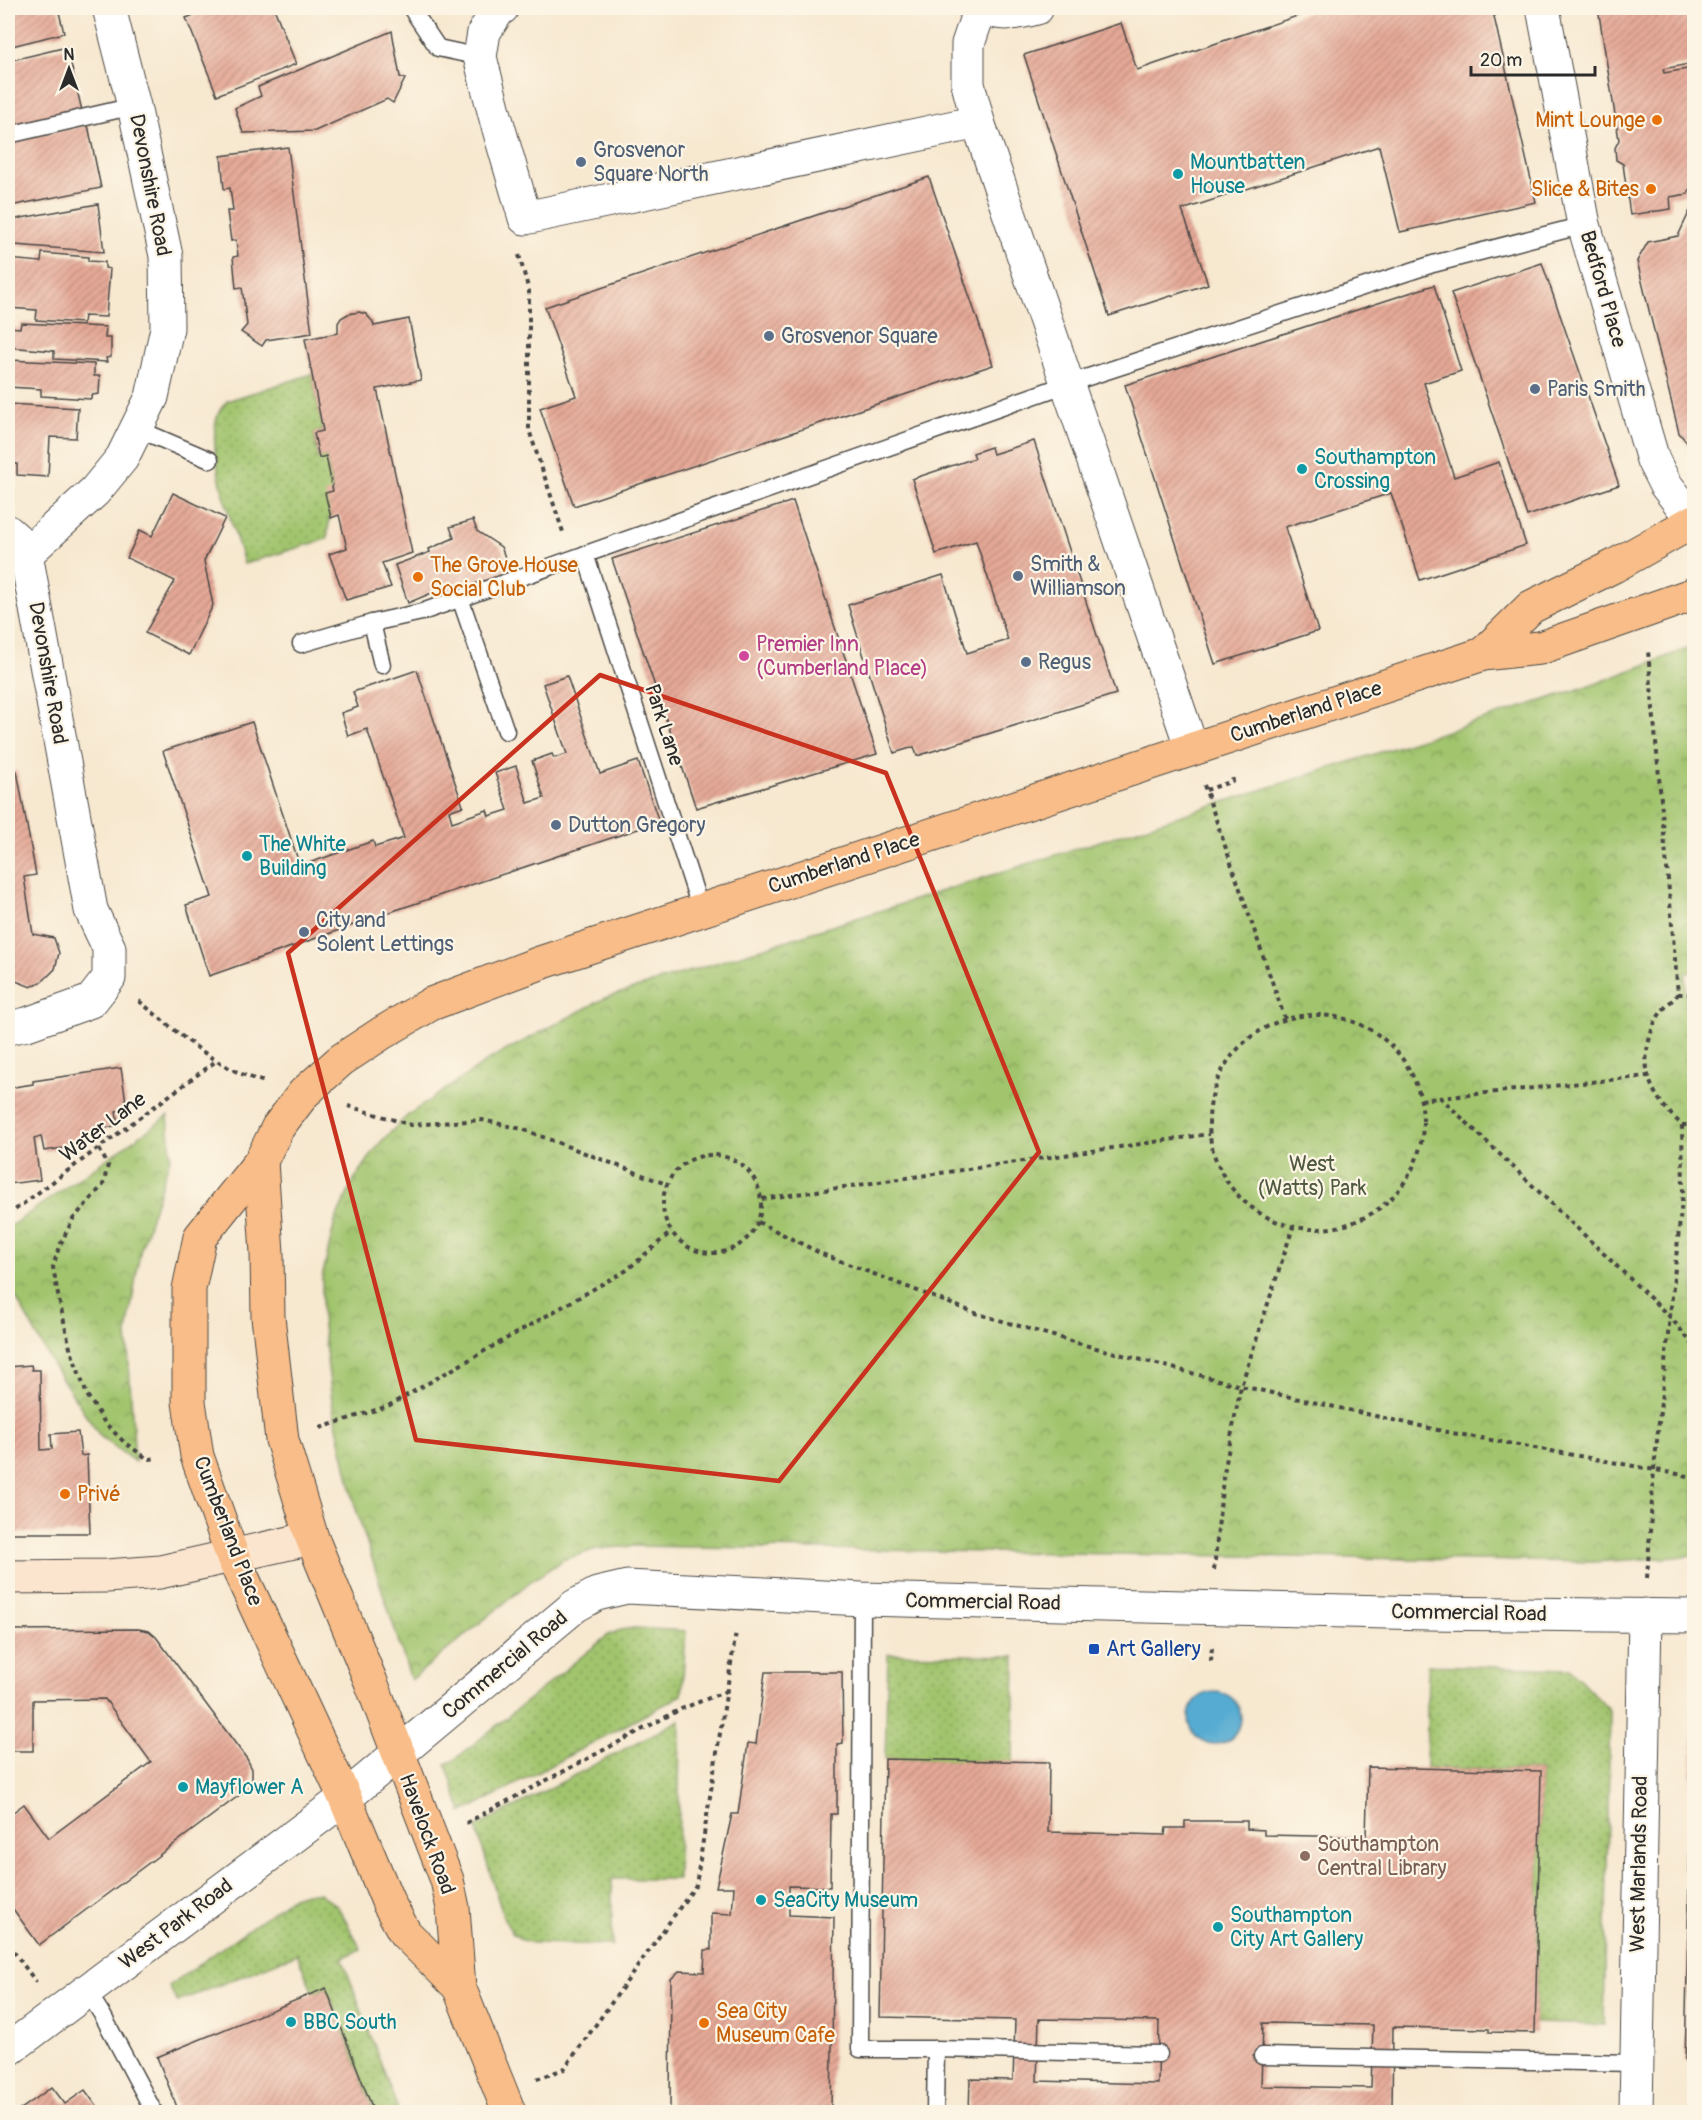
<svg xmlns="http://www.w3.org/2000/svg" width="1702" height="2120" viewBox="0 0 1702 2120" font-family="Pangolin,sans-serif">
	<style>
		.grass { fill: url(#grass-dots); stroke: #66784c; stroke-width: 1.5 }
		.park { fill: url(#park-crowns); stroke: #66784c; stroke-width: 1.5 }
		.water { fill: #54abd1; stroke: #406b7e; stroke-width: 1.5 }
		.building { fill: url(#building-hatch); fill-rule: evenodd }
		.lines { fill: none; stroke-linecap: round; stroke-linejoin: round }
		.lane-casing { stroke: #4a4744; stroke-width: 19 }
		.street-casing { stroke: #4a4744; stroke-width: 35 }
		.secondary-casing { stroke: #4a4744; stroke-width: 35 }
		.primary-casing { stroke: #4a4744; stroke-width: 35 }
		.path { stroke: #4a4744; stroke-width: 4; stroke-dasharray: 4.5 4.5; stroke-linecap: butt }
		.lane { stroke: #fff; stroke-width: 16 }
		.street { stroke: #fff; stroke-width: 33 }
		.secondary { stroke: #fce5cf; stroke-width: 33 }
		.primary { stroke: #f8bd88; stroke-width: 33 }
		.marked { fill: none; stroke: #c8321e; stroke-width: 4.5; stroke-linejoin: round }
		.food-dot { fill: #e8710a; stroke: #fcf5e5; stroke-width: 2 }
		.service-dot { fill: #5c6f8a; stroke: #fcf5e5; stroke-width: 2 }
		.culture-dot { fill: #0f9aa8; stroke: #fcf5e5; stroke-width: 2 }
		.hotel-dot { fill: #d1479c; stroke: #fcf5e5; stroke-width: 2 }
		.transit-dot { fill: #1a4fb4; stroke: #fcf5e5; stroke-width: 2 }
		.education-dot { fill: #8d6e63; stroke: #fcf5e5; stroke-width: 2 }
		.labels { text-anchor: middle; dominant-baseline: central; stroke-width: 4.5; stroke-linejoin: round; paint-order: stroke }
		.food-label { font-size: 21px; fill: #c56008; stroke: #fcf5e5; text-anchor: start }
		.service-label { font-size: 21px; fill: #4e5e75; stroke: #fcf5e5; text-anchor: start }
		.culture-label { font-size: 21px; fill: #0d838f; stroke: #fcf5e5; text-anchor: start }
		.street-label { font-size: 21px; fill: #2b2b2b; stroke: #fcf5e5 }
		.hotel-label { font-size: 21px; fill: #b23c85; stroke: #fcf5e5; text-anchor: start }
		.park-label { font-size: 21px; fill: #4e593f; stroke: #fcf5e5 }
		.transit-label { font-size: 21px; fill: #164399; stroke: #fcf5e5; text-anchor: start }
		.education-label { font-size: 21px; fill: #785e54; stroke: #fcf5e5; text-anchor: start }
	</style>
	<defs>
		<pattern id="grass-dots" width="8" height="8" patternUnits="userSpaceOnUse" patternTransform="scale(1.5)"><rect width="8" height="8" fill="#a1c46d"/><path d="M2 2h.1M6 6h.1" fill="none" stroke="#839f5a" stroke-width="1.8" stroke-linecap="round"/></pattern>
		<pattern id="park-crowns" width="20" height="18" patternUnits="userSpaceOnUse" patternTransform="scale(1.5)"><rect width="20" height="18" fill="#a1c46d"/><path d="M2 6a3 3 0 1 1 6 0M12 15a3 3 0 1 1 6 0" fill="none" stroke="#839f5a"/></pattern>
		<pattern id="building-hatch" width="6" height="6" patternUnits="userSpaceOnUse" patternTransform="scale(1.5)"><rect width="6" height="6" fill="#e6a997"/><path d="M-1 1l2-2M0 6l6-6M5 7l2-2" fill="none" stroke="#bb8a7b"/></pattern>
	</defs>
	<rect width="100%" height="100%" fill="#fcf5e5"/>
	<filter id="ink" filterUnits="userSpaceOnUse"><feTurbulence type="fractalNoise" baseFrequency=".0167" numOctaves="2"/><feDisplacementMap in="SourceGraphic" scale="12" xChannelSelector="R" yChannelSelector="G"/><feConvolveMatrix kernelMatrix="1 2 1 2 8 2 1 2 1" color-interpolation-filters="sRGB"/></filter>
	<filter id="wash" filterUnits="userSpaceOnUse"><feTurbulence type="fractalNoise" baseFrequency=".008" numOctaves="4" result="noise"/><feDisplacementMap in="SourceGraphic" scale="24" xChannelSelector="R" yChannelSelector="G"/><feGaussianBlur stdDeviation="1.35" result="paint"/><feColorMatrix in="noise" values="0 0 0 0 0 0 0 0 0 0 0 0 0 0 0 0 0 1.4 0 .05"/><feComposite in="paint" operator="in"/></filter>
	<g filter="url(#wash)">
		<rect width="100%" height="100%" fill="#f7e8d0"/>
		<g class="grass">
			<path d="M312,374L323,431L314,433L318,458L326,456L333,491L327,539L244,564C234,528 203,446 219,412C221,408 225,404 227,401Z"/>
			<polygon points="634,1628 686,1631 682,1695 462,1813 446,1764 453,1761 607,1636 620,1630"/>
			<polygon points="888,1654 1015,1656 1013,1762 885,1759"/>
			<polygon points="1428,1665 1570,1669 1610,1711 1604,2025 1535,2023 1541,1771 1426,1768"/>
			<polygon points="680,1720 678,1879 612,1879 612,1945 532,1943 522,1940 512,1933 504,1919 476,1827"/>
			<polygon points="306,1893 319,1893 338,1907 361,1949 342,1958 399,2112 374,2112 327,1988 313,1993 297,1954 177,2002 169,1986 293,1897"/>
		</g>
		<g class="park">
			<polygon points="1694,646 1694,972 1685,973 1694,1146 1694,1556 1594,1562 634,1546 596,1549 563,1560 531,1581 411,1680 355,1506 333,1409 322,1318 322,1278 335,1221 354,1180 379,1144 408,1115 492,1058 605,998 1595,684"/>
			<polygon points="168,1116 171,1155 140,1252 127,1333 135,1462 100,1436 53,1365 8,1283 8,1228"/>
		</g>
		<circle class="water" cx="1215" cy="1718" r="26"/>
		<g id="blocks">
			<g class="building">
				<polygon points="8,8 58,8 64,33 8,47"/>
				<polygon points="212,8 274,8 296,64 217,95 186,18"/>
				<polygon points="1321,8 1492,8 1536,202 1400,232 1379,146 1182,210 1208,284 1109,316 1024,55 1121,23 1137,70"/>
				<polygon points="1598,8 1694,8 1694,63 1663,69 1664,73 1694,68 1694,179 1688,194 1670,197 1671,209 1630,215 1623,164 1616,160 1615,148 1619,140"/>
				<polygon points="392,31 400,77 405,79 393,103 387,99 315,131 243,133 235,108 261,96 258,87"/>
				<polygon points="67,47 82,111 8,127 8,61"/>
				<polygon points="88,125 101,188 10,206 8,192 8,140"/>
				<polygon points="288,147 312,333 266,340 262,346 241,332 247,325 242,287 236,288 233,257 238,256 236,240 231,241 227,211 233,211 230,188 224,189 221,156"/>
				<polygon points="929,177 993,365 574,506 540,408 576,396 545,307"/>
				<polygon points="1694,202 1694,451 1679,433 1637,261 1648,242 1678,236"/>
				<polygon points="98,204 104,252 15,245 10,220"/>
				<polygon points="42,253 88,257 88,261 105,262 105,268 110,269 106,317 84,316 83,323 36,320 37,310 8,308 8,259 41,262"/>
				<polygon points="1542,263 1619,485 1527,516 1451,293"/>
				<polygon points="1434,285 1461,371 1424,383 1454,477 1499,462 1526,545 1420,580 1391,493 1285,527 1318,631 1215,664 1125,385"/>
				<polygon points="359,312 366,314 373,322 374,326 409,319 421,380 377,389 412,553 382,563 391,587 346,600 329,554 347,548 339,515 331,518 325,493 333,491 326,456 319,458 314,433 323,431 305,339 338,333 338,323 341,318 348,314"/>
				<polygon points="21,323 106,327 105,338 111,338 111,357 106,358 107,362 54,359 54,351 8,347 8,327 20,328"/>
				<polygon points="8,360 94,364 94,376 100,376 99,394 92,395 91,399 41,396 41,389 8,387"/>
				<polygon points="8,404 78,408 76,438 50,437 48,477 17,475 17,464 8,463"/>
				<polygon points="1034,441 1116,694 917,756 914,747 894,753 848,605 943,575 967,653 1008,640 976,541 936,554 912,479 975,458 973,453 991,447 993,454"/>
				<polygon points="173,493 225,518 204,561 213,605 189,655 145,633 175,581 127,558 140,530 152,536"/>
				<polygon points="793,501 877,754 696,808 612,559"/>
				<polygon points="473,520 477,531 501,547 512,575 443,598 441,589 408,603 395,565 430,552 429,549 454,538 450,527"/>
				<polygon points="417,670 463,806 449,811 452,822 487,810 489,816 508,810 495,773 516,766 528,803 544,798 532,761 552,754 554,758 567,754 543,684 567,676 600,774 638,761 659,822 396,910 209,976 186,905 212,897 163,751 252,722 300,866 373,841 375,847 404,838 367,729 348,736 341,713 358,707 353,692"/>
				<polygon points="9,767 10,772 17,771 36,875 24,877 33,934 54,938 59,953 55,969 44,980 31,987 16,981 8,983"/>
				<polygon points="121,1068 127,1109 116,1111 118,1125 82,1134 83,1145 44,1151 41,1136 34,1138 40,1180 8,1184 8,1088 33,1084 33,1081"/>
				<polygon points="31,1365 32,1370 40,1370 41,1450 52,1449 51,1434 78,1432 81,1456 87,1455 90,1533 8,1533 8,1367"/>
				<polygon points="138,1629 149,1631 156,1637 247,1759 252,1769 252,1782 245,1791 39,1945 8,1902 8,1816 24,1804 49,1838 151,1762 105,1699 33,1700 33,1751 8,1751 8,1630"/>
				<polygon points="765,1672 842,1672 843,1743 837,1744 837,1814 831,1814 830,1887 789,1886 789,1915 834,1917 831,2112 670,2112 671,1979 679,1971 704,1972 705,1950 711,1950 711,1913 732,1914 734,1887 716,1887 732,1814 738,1814 748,1743 756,1744"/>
				<polygon points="1693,1701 1694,1701 1694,2061 1685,2061"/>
				<path d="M885,1759L1049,1762L1048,1832L1165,1835L1166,1828H1185V1821H1247V1829L1264,1830V1835L1366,1837L1368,1767L1541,1771L1535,2033L1489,2032V2029L1393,2027L1392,2112H969L970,2079L1013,2080L1015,2020L880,2017ZM1039,2019L1159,2021L1158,2084L1037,2081ZM1263,2023L1373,2025L1371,2088L1261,2086Z"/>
				<polygon points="326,1988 374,2112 179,2112 157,2057"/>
				<polygon points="52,2087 65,2104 85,2090 101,2112 17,2112"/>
			</g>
		</g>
	</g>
	<g filter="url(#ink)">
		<use href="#blocks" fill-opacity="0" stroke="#4a4744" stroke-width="1.5"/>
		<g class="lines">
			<defs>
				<g id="lane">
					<polyline points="411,8 438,48 480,57"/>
					<polyline points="8,135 134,106"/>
					<polyline points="138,429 210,460"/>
					<polyline points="585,554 701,910"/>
					<polyline points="460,598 506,731"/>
					<polyline points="372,623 382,665"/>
					<polyline points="301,644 372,623 422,612 1067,384 1433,264 1584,225"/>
					<polyline points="862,1599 860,2049 936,2049 935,2112"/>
					<polyline points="87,1991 103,2016 154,2112"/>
					<polyline points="936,2049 1159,2054"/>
					<polyline points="1262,2056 1636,2063"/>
				</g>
				<g id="street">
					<polyline points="502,8 499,9 484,32 480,57 496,119 525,218 978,122"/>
					<polyline points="980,8 968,44 968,84 978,122 1192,749"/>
					<path d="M980,8C1000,15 1016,14 1037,8"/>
					<polyline points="1543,8 1584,225 1653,460 1665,484 1694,521"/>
					<polyline points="8,532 16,539 26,554 91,910 109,948 109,978 91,1001 27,1024 8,1028"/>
					<polyline points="26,554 95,491 122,458 152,397 167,328 166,256 134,106 109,8"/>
					<polyline points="8,2050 345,1798 575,1606 597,1594 627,1587 862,1599 1428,1613 1694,1616"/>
					<polyline points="1636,2112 1645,1615"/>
				</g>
				<polyline id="secondary" points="8,1577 107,1576 160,1572 312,1538"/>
				<g id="primary">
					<polyline points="1483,654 1531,607 1614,566 1694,521"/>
					<polyline points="261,1161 267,1253 268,1317 282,1440 312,1538 371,1682 447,1880 453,1908 459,1987 509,2112"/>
					<polyline points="459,1987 405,1933 389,1904 345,1798 232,1555 197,1456 189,1402 189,1289 200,1237 261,1161 278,1127 304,1093 341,1060 382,1033 431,1004 540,963 1483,654 1540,648 1694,594"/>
				</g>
			</defs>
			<use href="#lane" class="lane-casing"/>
			<use href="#street" class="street-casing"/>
			<use href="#secondary" class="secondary-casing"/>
			<use href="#primary" class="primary-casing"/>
			<g class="path">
				<polyline points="519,255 529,291 529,430 563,532"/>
				<polyline points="1204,785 1285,1019"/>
				<polyline points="1206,790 1233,781 1232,776"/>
				<polyline points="1678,994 1694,994"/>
				<path d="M139,1001C178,1032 216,1070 266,1082"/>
				<circle cx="1316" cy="1122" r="107"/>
				<polyline points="1440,1097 1671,1318 1694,1346"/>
				<polyline points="1421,1100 1647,1076"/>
				<polyline points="348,1106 411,1125 482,1120 522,1129 666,1184"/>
				<polyline points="1682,1125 1694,1125"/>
				<polyline points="99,1149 108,1165 103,1185 73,1219 59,1247 53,1267 58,1295 70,1348 87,1395 105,1423 125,1443 148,1459 158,1458"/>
				<circle cx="712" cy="1204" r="49"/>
				<polyline points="762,1199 1209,1134"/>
				<polyline points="8,1215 216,1061"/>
				<polyline points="758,1222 822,1254 975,1313 1077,1343 1241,1386 1447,1432 1694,1477"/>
				<polyline points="320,1428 388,1406 627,1270 671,1232"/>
				<polyline points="1214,1570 1223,1478 1241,1386 1293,1227"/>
				<path d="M1647,1578L1654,1469L1683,1191L1682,1125C1658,1103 1641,1079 1648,1045C1651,1032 1654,1021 1662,1011C1667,1005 1673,1000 1678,994L1648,651"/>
				<polyline points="1211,1661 1212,1646"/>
				<polyline points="466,1823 681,1709 727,1691"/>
				<polyline points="8,1944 36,1982"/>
				<polyline points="537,2079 564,2069 696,1885 736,1632"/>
			</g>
			<use href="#lane" class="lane"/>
			<use href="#street" class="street"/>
			<use href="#secondary" class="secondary"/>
			<use href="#primary" class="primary"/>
		</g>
	</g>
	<path class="marked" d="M600,675L886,773L1039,1152L779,1481L416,1440L288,953Z"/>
	<g class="food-dot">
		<circle cx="1657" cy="120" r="6"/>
		<circle cx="1651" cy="189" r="6"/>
		<circle cx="418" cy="577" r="6"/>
		<circle cx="65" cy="1494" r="6"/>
		<circle cx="704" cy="2023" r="6"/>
	</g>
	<g class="service-dot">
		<circle cx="581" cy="162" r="6"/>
		<circle cx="769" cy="336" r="6"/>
		<circle cx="1535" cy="389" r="6"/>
		<circle cx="1018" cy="576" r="6"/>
		<circle cx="1026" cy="662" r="6"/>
		<circle cx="556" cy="825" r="6"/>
		<circle cx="304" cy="932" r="6"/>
	</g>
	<g class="culture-dot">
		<circle cx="1178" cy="174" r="6"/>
		<circle cx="1302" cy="469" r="6"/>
		<circle cx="247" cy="856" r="6"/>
		<circle cx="183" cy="1787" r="6"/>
		<circle cx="761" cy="1900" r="6"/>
		<circle cx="1218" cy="1927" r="6"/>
		<circle cx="291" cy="2022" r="6"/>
	</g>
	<circle class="hotel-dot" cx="744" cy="656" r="6"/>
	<rect class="transit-dot" x="1088" y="1643" width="12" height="12" rx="3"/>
	<circle class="education-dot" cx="1305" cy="1856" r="6"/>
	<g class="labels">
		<g class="food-label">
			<text x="1645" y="120" text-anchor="end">Mint Lounge</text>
			<text x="1639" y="189" text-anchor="end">Slice &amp; Bites</text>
			<text x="430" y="565">The Grove House<tspan x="430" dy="24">Social Club</tspan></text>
			<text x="77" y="1494">Privé</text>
			<text x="716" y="2011">Sea City<tspan x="716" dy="24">Museum Cafe</tspan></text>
		</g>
		<g class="service-label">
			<text x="593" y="150">Grosvenor<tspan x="593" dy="24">Square North</tspan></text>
			<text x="781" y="336">Grosvenor Square</text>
			<text x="1547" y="389">Paris Smith</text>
			<text x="1030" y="564">Smith &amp;<tspan x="1030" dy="24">Williamson</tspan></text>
			<text x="1038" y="662">Regus</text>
			<text x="568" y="825">Dutton Gregory</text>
			<text x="316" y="920">City and<tspan x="316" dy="24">Solent Lettings</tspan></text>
		</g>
		<g class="culture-label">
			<text x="1190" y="162">Mountbatten<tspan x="1190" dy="24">House</tspan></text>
			<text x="1314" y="457">Southampton<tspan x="1314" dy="24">Crossing</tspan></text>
			<text x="259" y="844">The White<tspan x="259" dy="24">Building</tspan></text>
			<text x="195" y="1787">Mayflower A</text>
			<text x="773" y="1900">SeaCity Museum</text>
			<text x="1230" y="1915">Southampton<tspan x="1230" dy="24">City Art Gallery</tspan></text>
			<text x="303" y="2022">BBC South</text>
		</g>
		<g class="street-label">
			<text transform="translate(150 185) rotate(79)">Devonshire Road</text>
			<text transform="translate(1603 289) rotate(74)">Bedford Place</text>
			<text transform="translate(48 673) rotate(80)">Devonshire Road</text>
			<text transform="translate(1306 712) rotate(-18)">Cumberland Place</text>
			<text transform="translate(664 725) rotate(72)">Park Lane</text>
			<text transform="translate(844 863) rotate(-18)">Cumberland Place</text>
			<text transform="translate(103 1127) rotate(-37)">Water Lane</text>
			<text transform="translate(228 1531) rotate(69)">Cumberland Place</text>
			<text transform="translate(983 1602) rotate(1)">Commercial Road</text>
			<text transform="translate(1469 1613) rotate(1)">Commercial Road</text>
			<text transform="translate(505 1665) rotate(-40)">Commercial Road</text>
			<text transform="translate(427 1834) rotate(70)">Havelock Road</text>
			<text transform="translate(1639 1864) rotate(-89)">West Marlands Road</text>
			<text transform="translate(176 1924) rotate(-37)">West Park Road</text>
		</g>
		<g class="hotel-label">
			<text x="756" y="644">Premier Inn<tspan x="756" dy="24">(Cumberland Place)</tspan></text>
		</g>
		<g class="park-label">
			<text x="1312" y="1164">West<tspan x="1312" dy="24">(Watts) Park</tspan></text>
		</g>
		<g class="transit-label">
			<text x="1106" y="1649">Art Gallery</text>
		</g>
		<g class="education-label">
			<text x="1317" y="1844">Southampton<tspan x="1317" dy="24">Central Library</tspan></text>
		</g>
	</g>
	<rect width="1702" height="2120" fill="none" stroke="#fcf5e5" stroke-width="30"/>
	<g transform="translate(69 69)" stroke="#fcf5e5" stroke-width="4.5" paint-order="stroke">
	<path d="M0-4.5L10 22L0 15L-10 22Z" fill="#2b2b2b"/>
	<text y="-9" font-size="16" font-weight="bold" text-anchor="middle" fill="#2b2b2b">N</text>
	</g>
	<path d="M1471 66v9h124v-9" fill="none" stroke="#2b2b2b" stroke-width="3"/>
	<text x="1480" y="66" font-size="18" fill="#2b2b2b" stroke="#fcf5e5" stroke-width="4.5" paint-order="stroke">20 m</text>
</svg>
